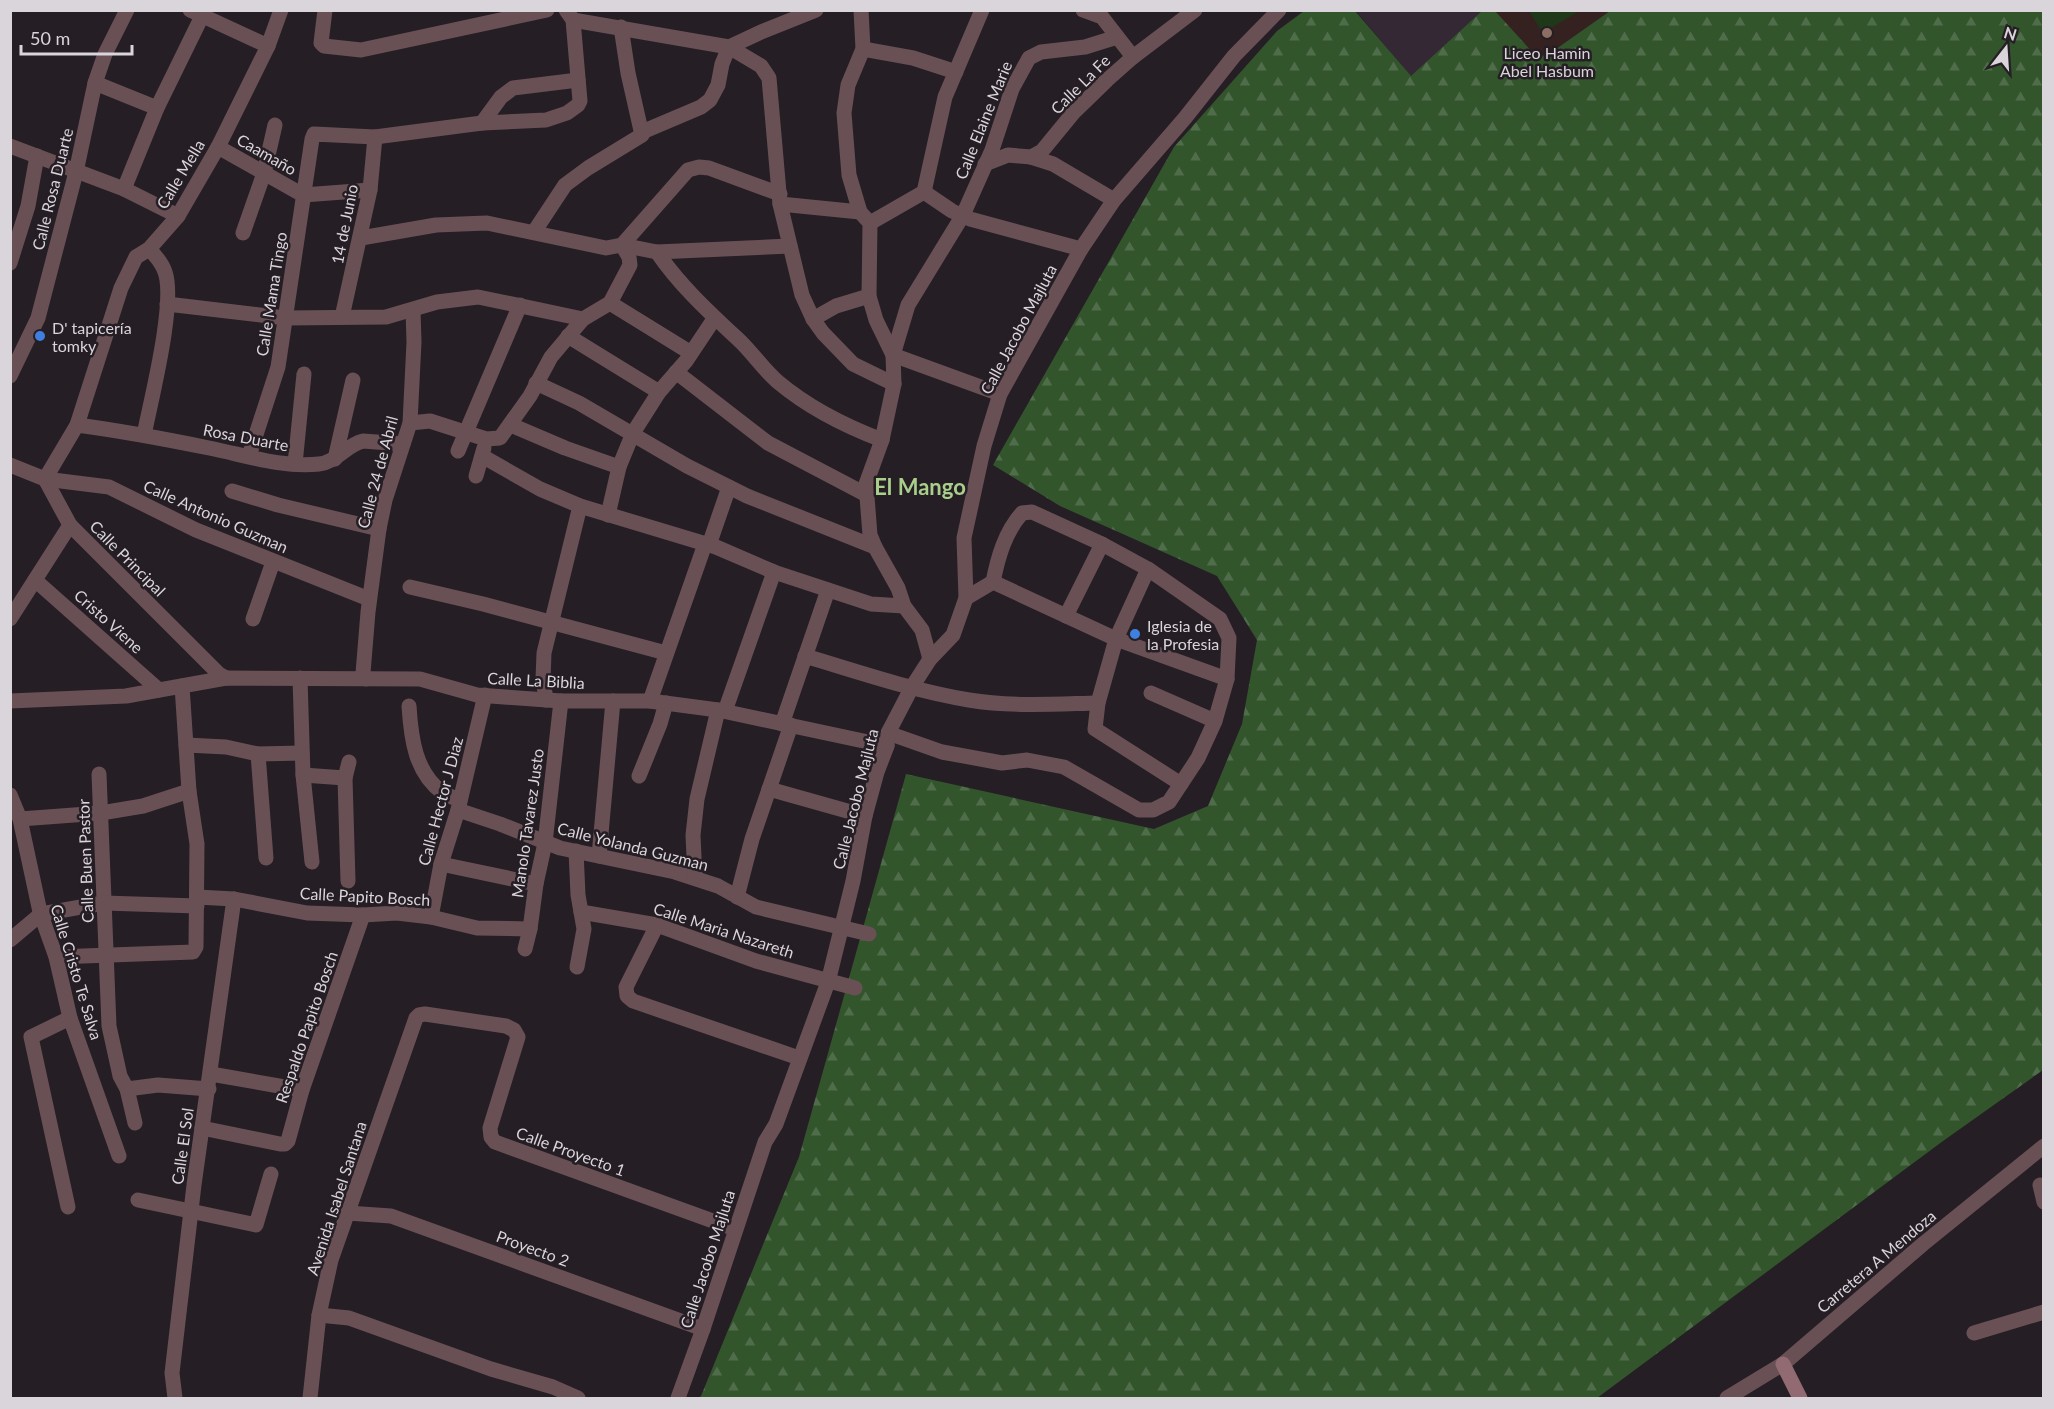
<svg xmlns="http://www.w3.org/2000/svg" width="2054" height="1409" viewBox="0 0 2054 1409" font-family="Lato,sans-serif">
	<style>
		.built { fill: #332834 }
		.education { fill: #352220 }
		.green { fill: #1f381a }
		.forest { fill: url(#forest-firs) }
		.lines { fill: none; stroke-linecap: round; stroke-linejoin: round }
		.street { stroke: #695055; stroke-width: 15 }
		.secondary { stroke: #926a72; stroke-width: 15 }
		.education-dot { fill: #8d6e63; stroke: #251e25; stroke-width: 2 }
		.shop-dot { fill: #3f7fe0; stroke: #251e25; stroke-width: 2 }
		.labels { text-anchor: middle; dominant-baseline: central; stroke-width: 5; stroke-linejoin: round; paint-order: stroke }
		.poi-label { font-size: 16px; fill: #dad5da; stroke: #251e25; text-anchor: start }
		.street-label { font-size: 16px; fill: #dad5da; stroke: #251e25 }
		.district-label { font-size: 22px; font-weight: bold; fill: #a9cf8b; stroke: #251e25 }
	</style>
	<defs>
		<pattern id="forest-firs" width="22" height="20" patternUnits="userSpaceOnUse" patternTransform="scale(1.5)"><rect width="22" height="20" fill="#32552c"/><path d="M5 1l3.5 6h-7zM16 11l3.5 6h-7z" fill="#4f6d4a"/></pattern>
	</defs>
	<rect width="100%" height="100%" fill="#251e25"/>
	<polygon class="built" points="1356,11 1488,11 1411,77"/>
	<polygon class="education" points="1494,11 1610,11 1546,56 1541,57 1535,55"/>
	<polygon class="green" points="1529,11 1579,11 1543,33"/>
	<polygon class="forest" points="1304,11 1355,11 1411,76 1482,11 1495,11 1535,55 1546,56 1610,11 2043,11 2043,1070 1943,1141 1597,1398 698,1398 701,1396 799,1157 906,774 1154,829 1208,806 1242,724 1257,640 1217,576 1060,506 993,465 1174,147 1277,31"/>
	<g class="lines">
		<g class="street">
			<polyline points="190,10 268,46"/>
			<polyline points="325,10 321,43 324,46 361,50 547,10"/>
			<polyline points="861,10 863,49 848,85 844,113 849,175 860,212 870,223 869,296 876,320 893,355"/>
			<polyline points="1083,10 1102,17 1133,57"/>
			<polyline points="573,20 729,47 761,66 769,78 780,204 802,295 813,319 823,333 853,364 894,384"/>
			<polyline points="863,49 913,58 956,72"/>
			<polyline points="95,83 157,108"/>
			<polyline points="482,123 501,97 513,88 578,80"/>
			<polyline points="642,132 701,107 710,100 718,85 722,64 729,47 761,32 816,10"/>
			<polyline points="10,146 124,189 178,216"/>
			<polyline points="218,147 303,195 370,190"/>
			<polyline points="1031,157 1053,164 1114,200"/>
			<polyline points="985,164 1008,155 1031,157 1042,151 1074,112 1107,80 1133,57 1195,10"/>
			<polyline points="124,189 157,108 205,10"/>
			<polyline points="924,192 952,211 970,219 1081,249"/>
			<polyline points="780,204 860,212"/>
			<polyline points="870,223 924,192 945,97 982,10"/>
			<polyline points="534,232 565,185 588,168 642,135 628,73 621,27"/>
			<polyline points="243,233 264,173 275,125"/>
			<polyline points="361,238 436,225 487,223 606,248 622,245 657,252 790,246"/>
			<path d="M657,252C680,286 711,314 741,342C754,355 765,371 778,382C809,408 845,426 882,440"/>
			<polyline points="10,263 28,206 37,156"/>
			<polyline points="610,303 691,353"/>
			<polyline points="167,304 286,318 386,317 437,302 478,297 583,319"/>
			<polyline points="342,317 370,190 375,137"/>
			<polyline points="813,319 836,306 869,296"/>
			<polyline points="568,336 659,392"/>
			<polyline points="893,355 1000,394"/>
			<polyline points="676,372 768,443 867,495"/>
			<polyline points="10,376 38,318 76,172 95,83 105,54 127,10"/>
			<polyline points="536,383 579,403 687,466 747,496 875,547"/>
			<polyline points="410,423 430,421 486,439 500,438 530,396 551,357 583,319 610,303 630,265 629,257 622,245 688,170 699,167 709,168 780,194"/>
			<path d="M77,425C122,431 165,439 209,448C245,455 282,468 319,464C337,462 346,445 363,441L403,444"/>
			<polyline points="511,425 565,448 619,467"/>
			<path d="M144,435C151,400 176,302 165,272C162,263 156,256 149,249"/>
			<polyline points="458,451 520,305"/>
			<polyline points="249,456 278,367 312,139 314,134 375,137 482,123 546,120 567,113 578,105 580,101 573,20 566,10"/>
			<polyline points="482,456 540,489 580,506 716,547 774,572 871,604 904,606"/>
			<polyline points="335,459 353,380"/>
			<polyline points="295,464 304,374"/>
			<polyline points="10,465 45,479 109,487 196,530 369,599"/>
			<polyline points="476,476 484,448"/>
			<polyline points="45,479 77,425 121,288 136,257 149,249 178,216 218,147 268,46 281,10"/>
			<polyline points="45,479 70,525 219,674 226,678"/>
			<polyline points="232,491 278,505 379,529"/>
			<polyline points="608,515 619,467 633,433 659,392 686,361 714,319"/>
			<polyline points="709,545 729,487"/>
			<polyline points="1148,569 1116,639 1098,703 1095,729 1181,784"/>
			<polyline points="35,580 159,690"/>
			<polyline points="410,587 483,604 666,653"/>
			<polyline points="966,598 993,582 1116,639 1227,679"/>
			<polyline points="1066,616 1102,544"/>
			<polyline points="10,619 70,525"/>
			<polyline points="253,619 273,562"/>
			<path d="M805,656C859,672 914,691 969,700C1011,707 1055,704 1098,703"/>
			<polyline points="930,659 922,630 904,606 898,588 875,547 870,535 866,484 882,440 894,384 893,355 908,305 963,215 992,150 1012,89 1029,58 1041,52 1085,47 1117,37"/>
			<polyline points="300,678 303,775 312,862"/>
			<polyline points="366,679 363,673 368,612 379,529 385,500 410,423 414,342 413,310"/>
			<polyline points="1151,693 1215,721"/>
			<polyline points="546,700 543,679 544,653 580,506"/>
			<polyline points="10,701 126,696 226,678 420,679 477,695 561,701 650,701 718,710 887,746"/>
			<polyline points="650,701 705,544"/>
			<path d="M409,706C411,738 415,773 443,793C448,796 455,798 460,800"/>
			<polyline points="725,711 774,572"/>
			<polyline points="782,724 828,590"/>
			<path d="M888,733L942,752L1002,763L1027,760L1064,767L1139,810H1153L1169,802L1198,758L1215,721L1227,679L1229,638L1220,619L1148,569L1102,544L1032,512L1022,513C1005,532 998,557 993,582"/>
			<polyline points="186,745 226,747 258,754 302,753"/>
			<polyline points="258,754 266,858"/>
			<polyline points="99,774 109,1026 120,1076 127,1089 135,1123"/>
			<polyline points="303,775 345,778"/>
			<polyline points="639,776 660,724 666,703"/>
			<polyline points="769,789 865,816"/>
			<polyline points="10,795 20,819 40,912 56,957 70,1018 119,1156"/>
			<polyline points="458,810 500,824 560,848 675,872 718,886 756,907 869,934"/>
			<polyline points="20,819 101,813 143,806 189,791"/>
			<polyline points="576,851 578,895 584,929 577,967"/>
			<polyline points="599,856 613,701"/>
			<polyline points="441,864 536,884"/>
			<polyline points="695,878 693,835 697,799 718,710"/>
			<polyline points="348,881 345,778 349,762"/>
			<polyline points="197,897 234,899 307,913 363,915 397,913 431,917 477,928 530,929"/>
			<polyline points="737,897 752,839 791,725"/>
			<polyline points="581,912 657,925 756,961 855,988"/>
			<polyline points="431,917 441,864 458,810 485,695"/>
			<polyline points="657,925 626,987 627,996 633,1001 799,1058"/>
			<polyline points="10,940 41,914 104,903 197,906"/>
			<polyline points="525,949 530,929 536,884 545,843 561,701"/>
			<polyline points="56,957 193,952 196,947 197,844 189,791 182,686"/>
			<polyline points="211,1074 302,1090"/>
			<polyline points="127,1089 158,1085 209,1089"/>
			<polyline points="202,1128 280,1144 285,1144 288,1141 302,1090 363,915"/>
			<polyline points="2040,1185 2044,1202"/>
			<polyline points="138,1200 256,1225 271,1174"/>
			<polyline points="68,1207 31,1037 70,1018"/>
			<polyline points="347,1213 391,1216 703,1329"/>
			<polyline points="319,1315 349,1318 491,1369 553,1387 578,1398"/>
			<polyline points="1974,1333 2044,1312"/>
			<polyline points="175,1398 172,1373 194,1185 234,899"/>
			<polyline points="310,1398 319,1315 331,1260 416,1018 419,1015 425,1014 506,1026 514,1030 518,1037 490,1128 491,1137 495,1142 735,1229"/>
			<polyline points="678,1398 703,1329 765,1142 776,1124 828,982 853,881 865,816 877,772 887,746 888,733 912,687 930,659 953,635 966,598 964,538 984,446 1000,394 1081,249 1114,200 1185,118 1234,56 1279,10"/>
			<polyline points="1727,1398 1783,1364 1923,1244 2044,1146"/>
		</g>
		<polyline class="secondary" points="1783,1364 1800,1398"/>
	</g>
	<circle class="education-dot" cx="1547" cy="33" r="6"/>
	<g class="shop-dot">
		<circle cx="40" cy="336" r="6"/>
		<circle cx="1135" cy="634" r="6"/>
	</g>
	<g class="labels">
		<g class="poi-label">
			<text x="1547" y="52" text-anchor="middle">Liceo Hamin<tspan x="1547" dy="18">Abel Hasbum</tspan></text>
			<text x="52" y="327">D' tapicería<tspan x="52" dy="18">tomky</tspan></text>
			<text x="1147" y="625">Iglesia de<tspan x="1147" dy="18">la Profesia</tspan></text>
		</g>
		<g class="street-label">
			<text transform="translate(1080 84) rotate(-45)">Calle La Fe</text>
			<text transform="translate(983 120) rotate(-68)">Calle Elaine Marie</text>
			<text transform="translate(267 154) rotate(30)">Caamaño</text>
			<text transform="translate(180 174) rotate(-59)">Calle Mella</text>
			<text transform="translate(52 189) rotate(-76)">Calle Rosa Duarte</text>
			<text transform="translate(344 224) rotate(-79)">14 de Junio</text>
			<text transform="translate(271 294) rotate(-81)">Calle Mama Tingo</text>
			<text transform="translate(1018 329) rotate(-62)">Calle Jacobo Majluta</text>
			<text transform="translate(246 437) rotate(11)">Rosa Duarte</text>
			<text transform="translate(377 472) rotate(-75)">Calle 24 de Abril</text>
			<text transform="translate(216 516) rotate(24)">Calle Antonio Guzman</text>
			<text transform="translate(128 558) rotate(45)">Calle Principal</text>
			<text transform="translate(109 621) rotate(42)">Cristo Viene</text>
			<text transform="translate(536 680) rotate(3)">Calle La Biblia</text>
			<text transform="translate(855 799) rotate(-76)">Calle Jacobo Majluta</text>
			<text transform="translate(440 801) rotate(-75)">Calle Hector J Diaz</text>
			<text transform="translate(527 823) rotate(-82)">Manolo Tavarez Justo</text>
			<text transform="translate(633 846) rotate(14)">Calle Yolanda Guzman</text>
			<text transform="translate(85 861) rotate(-92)">Calle Buen Pastor</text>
			<text transform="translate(365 896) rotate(3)">Calle Papito Bosch</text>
			<text transform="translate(724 930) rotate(18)">Calle Maria Nazareth</text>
			<text transform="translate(77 972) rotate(73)">Calle Cristo Te Salva</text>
			<text transform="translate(306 1027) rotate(-71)">Respaldo Papito Bosch</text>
			<text transform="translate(182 1146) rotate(-82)">Calle El Sol</text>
			<text transform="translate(571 1151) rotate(20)">Calle Proyecto 1</text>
			<text transform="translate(336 1198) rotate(-72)">Avenida Isabel Santana</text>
			<text transform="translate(533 1248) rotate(20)">Proyecto 2</text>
			<text transform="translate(707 1259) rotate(-72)">Calle Jacobo Majluta</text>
			<text transform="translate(1876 1261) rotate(-40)">Carretera A Mendoza</text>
		</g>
		<g class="district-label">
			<text x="920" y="486">El Mango</text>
		</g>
	</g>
	<rect width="2054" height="1409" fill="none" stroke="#dad5da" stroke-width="24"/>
	<g transform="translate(2006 48) rotate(17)" stroke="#251e25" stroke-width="4.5" paint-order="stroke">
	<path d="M0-4.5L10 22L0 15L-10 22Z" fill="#dad5da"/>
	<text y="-9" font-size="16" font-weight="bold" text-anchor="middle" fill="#dad5da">N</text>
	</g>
	<path d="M21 45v9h111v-9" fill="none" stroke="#dad5da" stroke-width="3"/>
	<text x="30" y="45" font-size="18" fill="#dad5da" stroke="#251e25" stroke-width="4.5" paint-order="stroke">50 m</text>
</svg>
